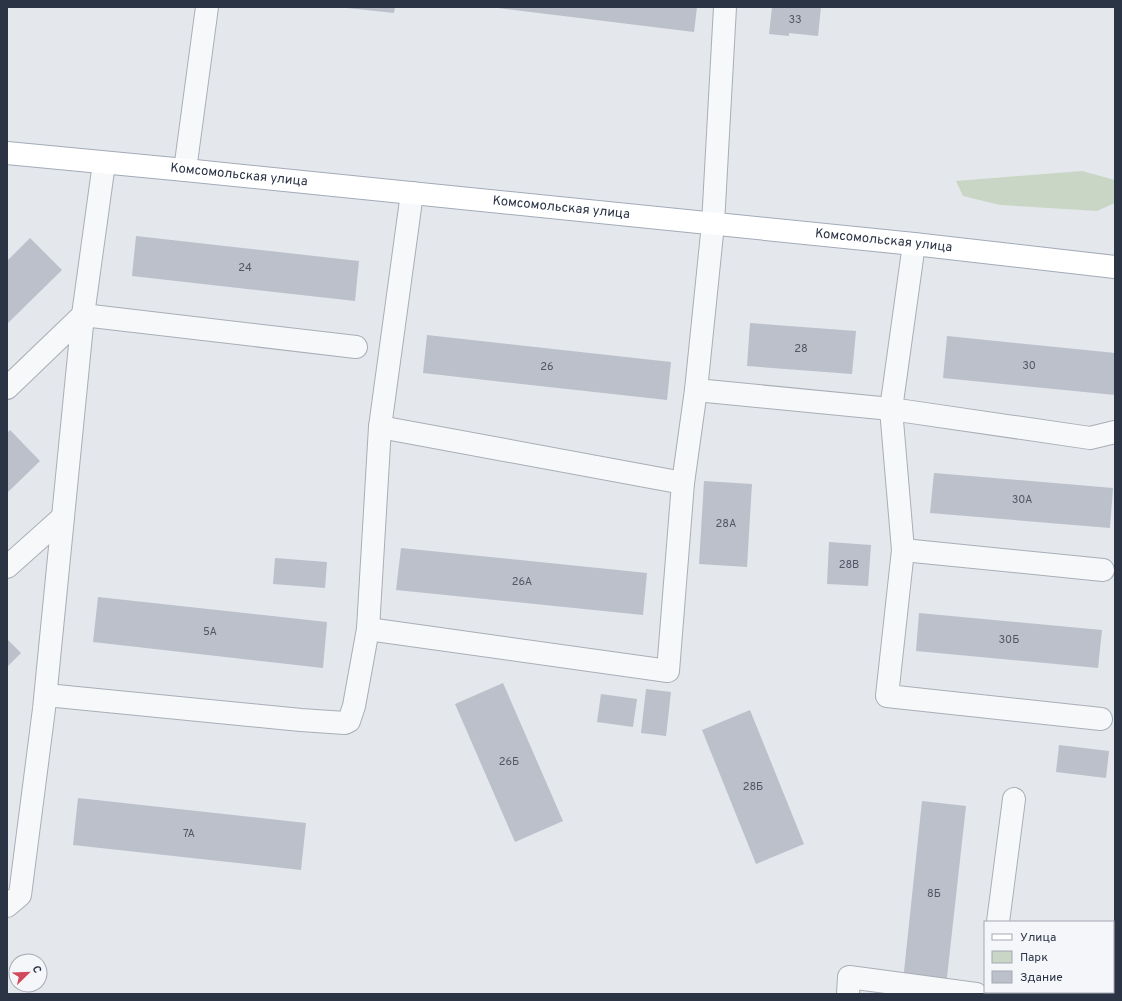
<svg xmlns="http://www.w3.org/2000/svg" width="1122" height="1001" viewBox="0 0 1122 1001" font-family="Overpass,sans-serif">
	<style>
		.green { fill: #c9d6c5 }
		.building { fill: #bbc0ca }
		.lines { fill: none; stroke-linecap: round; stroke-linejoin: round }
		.minor-casing { stroke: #a9aeb7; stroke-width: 24 }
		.major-casing { stroke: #a3abb8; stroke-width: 24 }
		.minor { stroke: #f7f8fa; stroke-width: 22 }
		.major { stroke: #fff; stroke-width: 22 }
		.labels { text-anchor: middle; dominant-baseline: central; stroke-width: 3; stroke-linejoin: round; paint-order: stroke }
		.number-label { font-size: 11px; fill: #4f5766 }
		.street-label { font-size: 13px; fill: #2b3445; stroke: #f4f6f9 }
	</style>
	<rect width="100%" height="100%" fill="#e4e7ec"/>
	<polygon class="green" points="1082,171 1115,180 1115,203 1097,211 1000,205 963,196 956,181"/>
	<g class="building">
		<polygon points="347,7 395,7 394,13 347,8"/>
		<polygon points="490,7 697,7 694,32"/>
		<polygon points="772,7 821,7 818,36 789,33 789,36 769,34"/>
		<polygon points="136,236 359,261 355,301 132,276"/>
		<polygon points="30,238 62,270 7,324 7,261"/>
		<polygon points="750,323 856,331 852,374 747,366"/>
		<polygon points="427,335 671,362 667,400 423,373"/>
		<polygon points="947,336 1115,353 1115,395 943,378"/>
		<polygon points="10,430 40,461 7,493 7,433"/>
		<polygon points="934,473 1113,488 1110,528 930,513"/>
		<polygon points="704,481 752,484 747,567 699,564"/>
		<polygon points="829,542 871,545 868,586 827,584"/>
		<polygon points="401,548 647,573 643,615 396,590"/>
		<polygon points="275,558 327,562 325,588 273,584"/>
		<polygon points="98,597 327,622 323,668 93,642"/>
		<polygon points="919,613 1102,630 1098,668 916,651"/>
		<polygon points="7,639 21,653 7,667"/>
		<polygon points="503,683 563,821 515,842 455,704"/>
		<polygon points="646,689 671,692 666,736 641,733"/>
		<polygon points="601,694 637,699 633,727 597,722"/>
		<polygon points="750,710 804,844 756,864 702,730"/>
		<polygon points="1059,745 1109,751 1106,778 1056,772"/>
		<polygon points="78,798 306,823 301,870 73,845"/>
		<polygon points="922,801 966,806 946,986 903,981"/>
	</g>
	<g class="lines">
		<defs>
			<g id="minor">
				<polyline points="185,170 207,7"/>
				<polyline points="7,388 83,315 356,347"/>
				<polyline points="696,390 891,409 914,244"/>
				<polyline points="380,427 683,483"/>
				<polyline points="903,550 1103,570"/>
				<polyline points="7,567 63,517"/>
				<polyline points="368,629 668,671 683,483 696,390 713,224 725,7"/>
				<polyline points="46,695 301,720 345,723 349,721 354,706 368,629 380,427 412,193"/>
				<polyline points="1101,719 887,696 903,550 891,409 1090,438 1115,432"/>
				<polyline points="7,906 20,895 44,709 83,315 104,163"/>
				<polyline points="998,922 1014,799"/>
				<polyline points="848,994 849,977 976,994"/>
			</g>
			<g id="major">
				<path id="s1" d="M7,153L185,170L914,244L1115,267"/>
			</g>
		</defs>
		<use href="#minor" class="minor-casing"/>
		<use href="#major" class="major-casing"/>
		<use href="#minor" class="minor"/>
		<use href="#major" class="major"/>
	</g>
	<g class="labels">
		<g class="number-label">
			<text x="795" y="20">33</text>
			<text x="245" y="268">24</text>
			<text x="801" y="349">28</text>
			<text x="1029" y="366">30</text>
			<text x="547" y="367">26</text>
			<text x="1022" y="500">30А</text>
			<text x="726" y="524">28А</text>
			<text x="849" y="565">28В</text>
			<text x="522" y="582">26А</text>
			<text x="210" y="632">5А</text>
			<text x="1009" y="640">30Б</text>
			<text x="509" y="762">26Б</text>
			<text x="753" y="787">28Б</text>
			<text x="189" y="834">7А</text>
			<text x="934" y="894">8Б</text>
		</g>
		<g class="street-label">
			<text stroke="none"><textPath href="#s1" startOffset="233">Комсомольская улица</textPath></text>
			<text stroke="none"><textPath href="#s1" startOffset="557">Комсомольская улица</textPath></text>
			<text stroke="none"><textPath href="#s1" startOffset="881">Комсомольская улица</textPath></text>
		</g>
	</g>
	<rect width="1122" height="1001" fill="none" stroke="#2b3445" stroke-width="16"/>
	<rect x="984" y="921" width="130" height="72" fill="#f4f6f9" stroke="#a4a8b1"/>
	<rect x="992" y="934" width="20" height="6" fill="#ffffff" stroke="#a4a8b1"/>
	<text x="1020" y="941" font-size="12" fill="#2b3445">Улица</text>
	<rect x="992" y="951" width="20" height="12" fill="#c9d6c5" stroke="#a4a8b1"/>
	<text x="1020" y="961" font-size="12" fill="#2b3445">Парк</text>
	<rect x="992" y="971" width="20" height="12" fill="#bbc0ca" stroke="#a4a8b1"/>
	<text x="1020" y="981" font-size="12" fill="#2b3445">Здание</text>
	<g transform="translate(28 973) rotate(67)"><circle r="19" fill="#f4f6f9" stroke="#a4a8b1"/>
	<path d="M0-3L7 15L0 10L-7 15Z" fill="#d1495b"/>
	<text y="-6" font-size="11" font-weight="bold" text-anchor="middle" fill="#2b3445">С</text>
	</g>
</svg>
